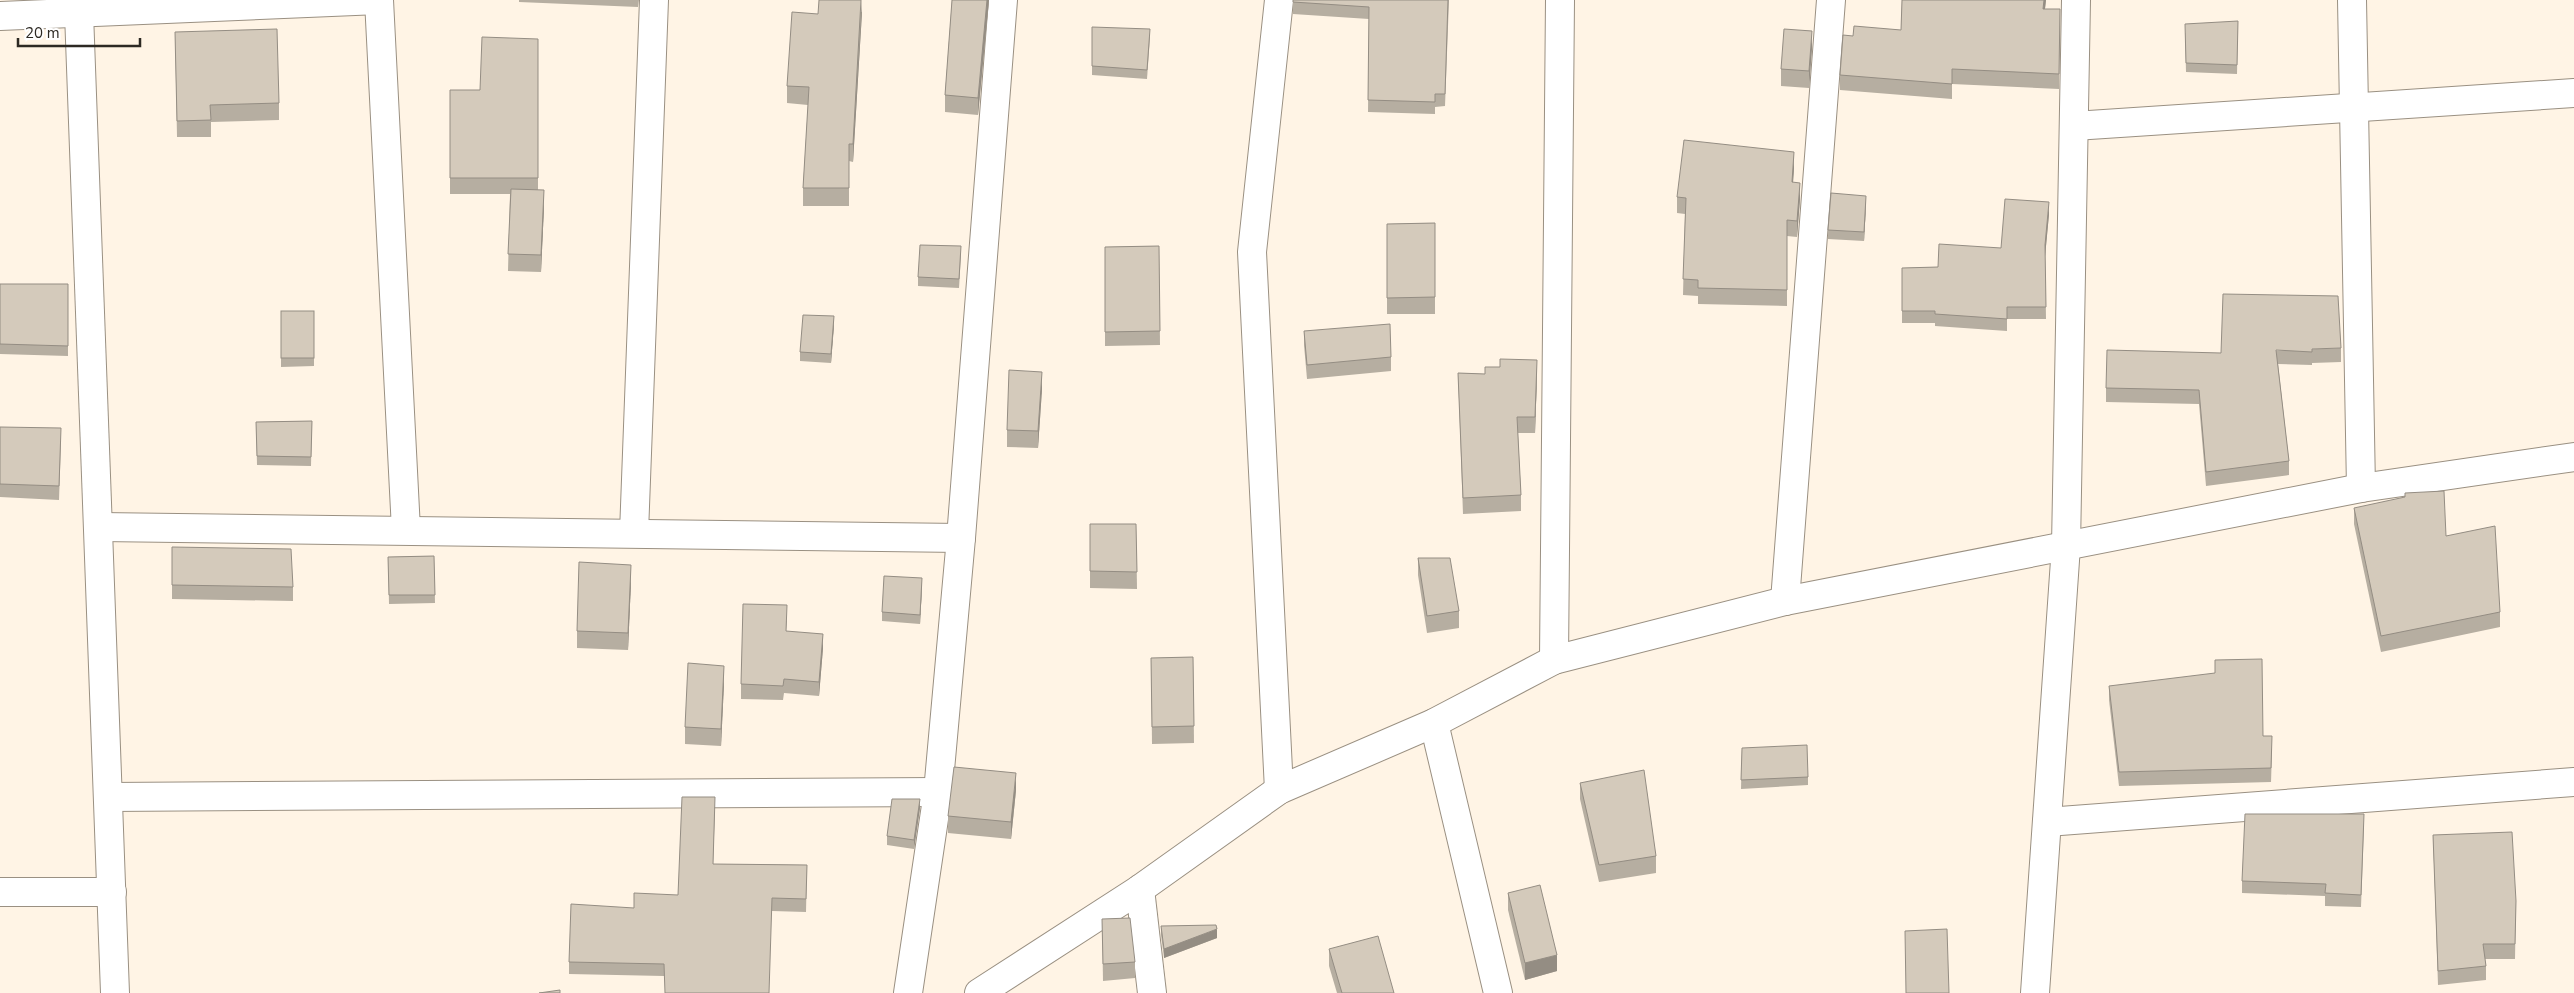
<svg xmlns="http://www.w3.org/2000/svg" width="2574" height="993" viewBox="0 0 2574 993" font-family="'Nunito Sans',sans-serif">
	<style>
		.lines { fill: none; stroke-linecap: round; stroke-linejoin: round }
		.street-casing { stroke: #9a9082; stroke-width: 30 }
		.street { stroke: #fff; stroke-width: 28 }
		.wall { fill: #b6aea1 }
		.shaded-wall { fill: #948d83 }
		.building { fill: #d4cabb; stroke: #948d83 }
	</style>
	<rect width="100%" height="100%" fill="#fff4e5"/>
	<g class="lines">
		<defs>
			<g id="street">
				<polyline points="379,0 406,530"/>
				<polyline points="1279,0 1252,252 1279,790"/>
				<polyline points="2352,0 2361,488"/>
				<polyline points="79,13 115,993"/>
				<polyline points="0,16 379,0"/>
				<polyline points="2074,126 2574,93"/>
				<polyline points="100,527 961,538"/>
				<polyline points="634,533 654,0"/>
				<polyline points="1785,601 1831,0"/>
				<polyline points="1554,660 1560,0"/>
				<polyline points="1434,723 1498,993"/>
				<polyline points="108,797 938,792"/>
				<polyline points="2047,822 2574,782"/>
				<polyline points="1140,889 1152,993"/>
				<polyline points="0,892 112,892"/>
				<polyline points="908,993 938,792 961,538 1003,0"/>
				<polyline points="979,993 1140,889 1279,790 1434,723 1554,660 1785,601 2361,488 2574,457"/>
				<polyline points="2035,993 2066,546 2076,0"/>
			</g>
		</defs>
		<use href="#street" class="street-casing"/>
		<use href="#street" class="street"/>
	</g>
	<g class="wall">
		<polygon points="519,0 639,0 638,7 519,2"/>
		<polygon points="952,0 989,0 978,115 945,112 945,95"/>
		<polygon points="1293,0 1449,0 1445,106 1435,107 1435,114 1368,112 1369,19 1293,14"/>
		<polygon points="1902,0 2046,0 2045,9 2060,9 2059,89 1952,84 1952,99 1840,90 1840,75 1853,36 1901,30"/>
		<polygon points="862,12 853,162 849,161 849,206 803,206 803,188 808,105 787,103 787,86 818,14"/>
		<polygon points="2238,21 2237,74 2186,72 2185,33"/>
		<polygon points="1092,27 1150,37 1147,79 1092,75"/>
		<polygon points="175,32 279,103 279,120 211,122 211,137 177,137"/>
		<polygon points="538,39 538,190 544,207 541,272 508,271 510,194 450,194 450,90 480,90"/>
		<polygon points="1812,48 1809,88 1781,86 1781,69"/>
		<polygon points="1794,168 1793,182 1800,199 1797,237 1787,236 1787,306 1698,304 1698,296 1683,295 1685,214 1677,213 1677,197"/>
		<polygon points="1866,205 1864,241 1828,239 1828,230"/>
		<polygon points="2049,214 2045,256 2046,319 2007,319 2007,331 1935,326 1935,323 1902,323 1902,268 1938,267 2001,248"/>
		<polygon points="1435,223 1435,314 1387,314 1387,224"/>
		<polygon points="1159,246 1160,345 1105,346 1105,247"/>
		<polygon points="961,255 959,288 918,286 918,277"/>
		<polygon points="0,284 68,284 68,356 0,354"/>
		<polygon points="281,311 314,311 314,366 281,367"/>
		<polygon points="834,325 831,363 800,361 800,352"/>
		<polygon points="1304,331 1391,357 1391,371 1307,379 1304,345"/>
		<polygon points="2341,348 2341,362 2312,363 2312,365 2278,364 2289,461 2289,475 2206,486 2199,404 2106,402 2106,388 2221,353"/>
		<polygon points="1458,373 1537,376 1535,433 1518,433 1521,495 1521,511 1463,514"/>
		<polygon points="1042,389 1038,448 1007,447 1007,430"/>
		<polygon points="312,421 311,466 257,465 256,422"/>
		<polygon points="0,427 61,441 59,500 0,497"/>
		<polygon points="2354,508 2500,612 2500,627 2381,652 2354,524"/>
		<polygon points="1090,524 1136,524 1137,589 1090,588"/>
		<polygon points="172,547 293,587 293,601 172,599"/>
		<polygon points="434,556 435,603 389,604 388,557"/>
		<polygon points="1418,558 1459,611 1459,628 1427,633 1418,575"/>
		<polygon points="631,582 628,650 577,648 577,631"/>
		<polygon points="922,587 920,624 882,621 882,612"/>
		<polygon points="787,620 786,631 823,648 819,696 784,693 783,700 741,699 741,684"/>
		<polygon points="1193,657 1194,743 1152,744 1151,658"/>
		<polygon points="724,683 721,746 685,744 685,727"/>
		<polygon points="2109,686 2263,736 2272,750 2271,782 2119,786 2109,700"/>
		<polygon points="1742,748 1808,777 1808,785 1741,789"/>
		<polygon points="1580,783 1656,856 1656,873 1599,882 1580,799"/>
		<polygon points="1016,790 1011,839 948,833 948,816"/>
		<polygon points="920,808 914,849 887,845 887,836"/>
		<polygon points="715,810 713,864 807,865 806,912 772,911 664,976 569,974 569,962 678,895"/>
		<polygon points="2364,826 2361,907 2325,906 2325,896 2242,893 2242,881"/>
		<polygon points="2433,835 2516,901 2515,959 2485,959 2486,966 2486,980 2438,985"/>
		<polygon points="1508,893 1557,971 1525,980 1508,910"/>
		<polygon points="1102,919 1135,962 1135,978 1103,981"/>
		<polygon points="1161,926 1217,938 1164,958 1161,935"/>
		<polygon points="1329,949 1394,993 1337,993 1329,966"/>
	</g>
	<g class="shaded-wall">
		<polygon points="862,0 862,12 853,162 853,144"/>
		<polygon points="987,0 989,0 978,115 978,98"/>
		<polygon points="2044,0 2046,0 2043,24 2043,9"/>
		<polygon points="1812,31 1812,48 1809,88 1809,71"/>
		<polygon points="1794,152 1794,168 1792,198 1792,182"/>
		<polygon points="1800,183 1800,199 1797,237 1797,221"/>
		<polygon points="544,190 544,207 541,272 541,255"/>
		<polygon points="1866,196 1866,205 1864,241 1864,232"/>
		<polygon points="2049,202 2049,214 2045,257 2045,245"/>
		<polygon points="834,316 834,325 831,363 831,354"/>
		<polygon points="1537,360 1537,376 1535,433 1535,417"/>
		<polygon points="1042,372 1042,389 1038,448 1038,431"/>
		<polygon points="631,565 631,582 628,650 628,633"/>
		<polygon points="922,578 922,587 920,624 920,615"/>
		<polygon points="823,634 823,648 819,696 819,682"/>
		<polygon points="724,666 724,683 721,746 721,729"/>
		<polygon points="1016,773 1016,790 1011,839 1011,822"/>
		<polygon points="920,799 920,808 914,849 914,840"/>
		<polygon points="1217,929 1217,938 1164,958 1164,949"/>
		<polygon points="1557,955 1557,971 1525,980 1525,963"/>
	</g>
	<g class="building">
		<polygon points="819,0 861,0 853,144 849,144 849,188 803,188 809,87 787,86 792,12 818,14"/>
		<polygon points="952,0 987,0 978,98 945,95"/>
		<polygon points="1293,0 1448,0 1445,94 1435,94 1435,102 1368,100 1369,7 1293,2"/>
		<polygon points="1902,0 2044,0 2043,9 2060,9 2059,74 1952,69 1952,84 1840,75 1843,35 1853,36 1854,26 1901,30"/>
		<polygon points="2238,21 2237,65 2186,63 2185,24"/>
		<polygon points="1092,27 1150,29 1147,70 1092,66"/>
		<polygon points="277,29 279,103 210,105 211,120 177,121 175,32"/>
		<polygon points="1784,29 1812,31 1809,71 1781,69"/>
		<polygon points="482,37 538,39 538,178 450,178 450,90 480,90"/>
		<polygon points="1684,140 1794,152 1792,182 1800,183 1797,221 1787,220 1787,290 1698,288 1698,280 1683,279 1686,198 1677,197"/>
		<polygon points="511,189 544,190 541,255 508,254"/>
		<polygon points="1831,193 1866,196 1864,232 1828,230"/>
		<polygon points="2005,199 2049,202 2045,245 2046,307 2007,307 2007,319 1935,314 1935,311 1902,311 1902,268 1938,267 1939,244 2001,248"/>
		<polygon points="1435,223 1435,297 1387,298 1387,224"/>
		<polygon points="920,245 961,246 959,279 918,277"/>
		<polygon points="1159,246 1160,331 1105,332 1105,247"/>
		<polygon points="0,284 68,284 68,346 0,344"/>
		<polygon points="2223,294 2338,296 2341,348 2312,349 2312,352 2276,350 2289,461 2206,472 2199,390 2106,388 2107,350 2221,353"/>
		<rect x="281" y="311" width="33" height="47"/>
		<polygon points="803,315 834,316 831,354 800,352"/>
		<polygon points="1390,324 1391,357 1307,365 1304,331"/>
		<polygon points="1500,359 1537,360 1535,417 1517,417 1521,495 1463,498 1458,373 1485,374 1485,367 1500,367"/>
		<polygon points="1009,370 1042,372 1038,431 1007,430"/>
		<polygon points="312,421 311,457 257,456 256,422"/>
		<polygon points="0,427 61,428 59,486 0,484"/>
		<polygon points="2444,491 2446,536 2495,526 2500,612 2381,636 2354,508 2405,497 2405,493"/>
		<polygon points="1090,524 1136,524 1137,572 1090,571"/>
		<polygon points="172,547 291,549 293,587 172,585"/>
		<polygon points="434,556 435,595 389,595 388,557"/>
		<polygon points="1418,558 1450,558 1459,611 1427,616"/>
		<polygon points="579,562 631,565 628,633 577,631"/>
		<polygon points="884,576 922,578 920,615 882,612"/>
		<polygon points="743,604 787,605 786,631 823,634 819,682 784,679 783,686 741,684"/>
		<polygon points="1193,657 1194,726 1152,727 1151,658"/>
		<polygon points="2262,659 2263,736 2272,736 2271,768 2119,772 2109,686 2215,673 2215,660"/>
		<polygon points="688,663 724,666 721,729 685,727"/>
		<polygon points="1807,745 1808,777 1741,780 1742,748"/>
		<polygon points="954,767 1016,773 1011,822 948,816"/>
		<polygon points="1644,770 1656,856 1599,865 1580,783"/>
		<polygon points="682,797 715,797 713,864 807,865 806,899 772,898 769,993 665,993 664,964 569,962 571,904 634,908 634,893 678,895"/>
		<polygon points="892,799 920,799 914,840 887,836"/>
		<polygon points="2245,814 2364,814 2361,895 2325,893 2326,884 2242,881"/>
		<polygon points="2512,832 2516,901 2515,944 2483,944 2486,966 2438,971 2433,835"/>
		<polygon points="1540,885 1557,955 1525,963 1508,893"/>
		<polygon points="1130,918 1135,962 1103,964 1102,919"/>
		<polygon points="1216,925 1217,929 1164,949 1161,926"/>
		<polygon points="1947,929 1949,993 1906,993 1905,931"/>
		<polygon points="1378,936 1394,993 1342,993 1329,949"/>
		<polygon points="560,990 560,993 539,993"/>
	</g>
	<path d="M18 38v8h122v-8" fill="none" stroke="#2d2923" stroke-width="2.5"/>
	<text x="25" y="38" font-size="15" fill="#2d2923" stroke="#ffffff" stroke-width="4" paint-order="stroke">20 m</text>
</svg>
